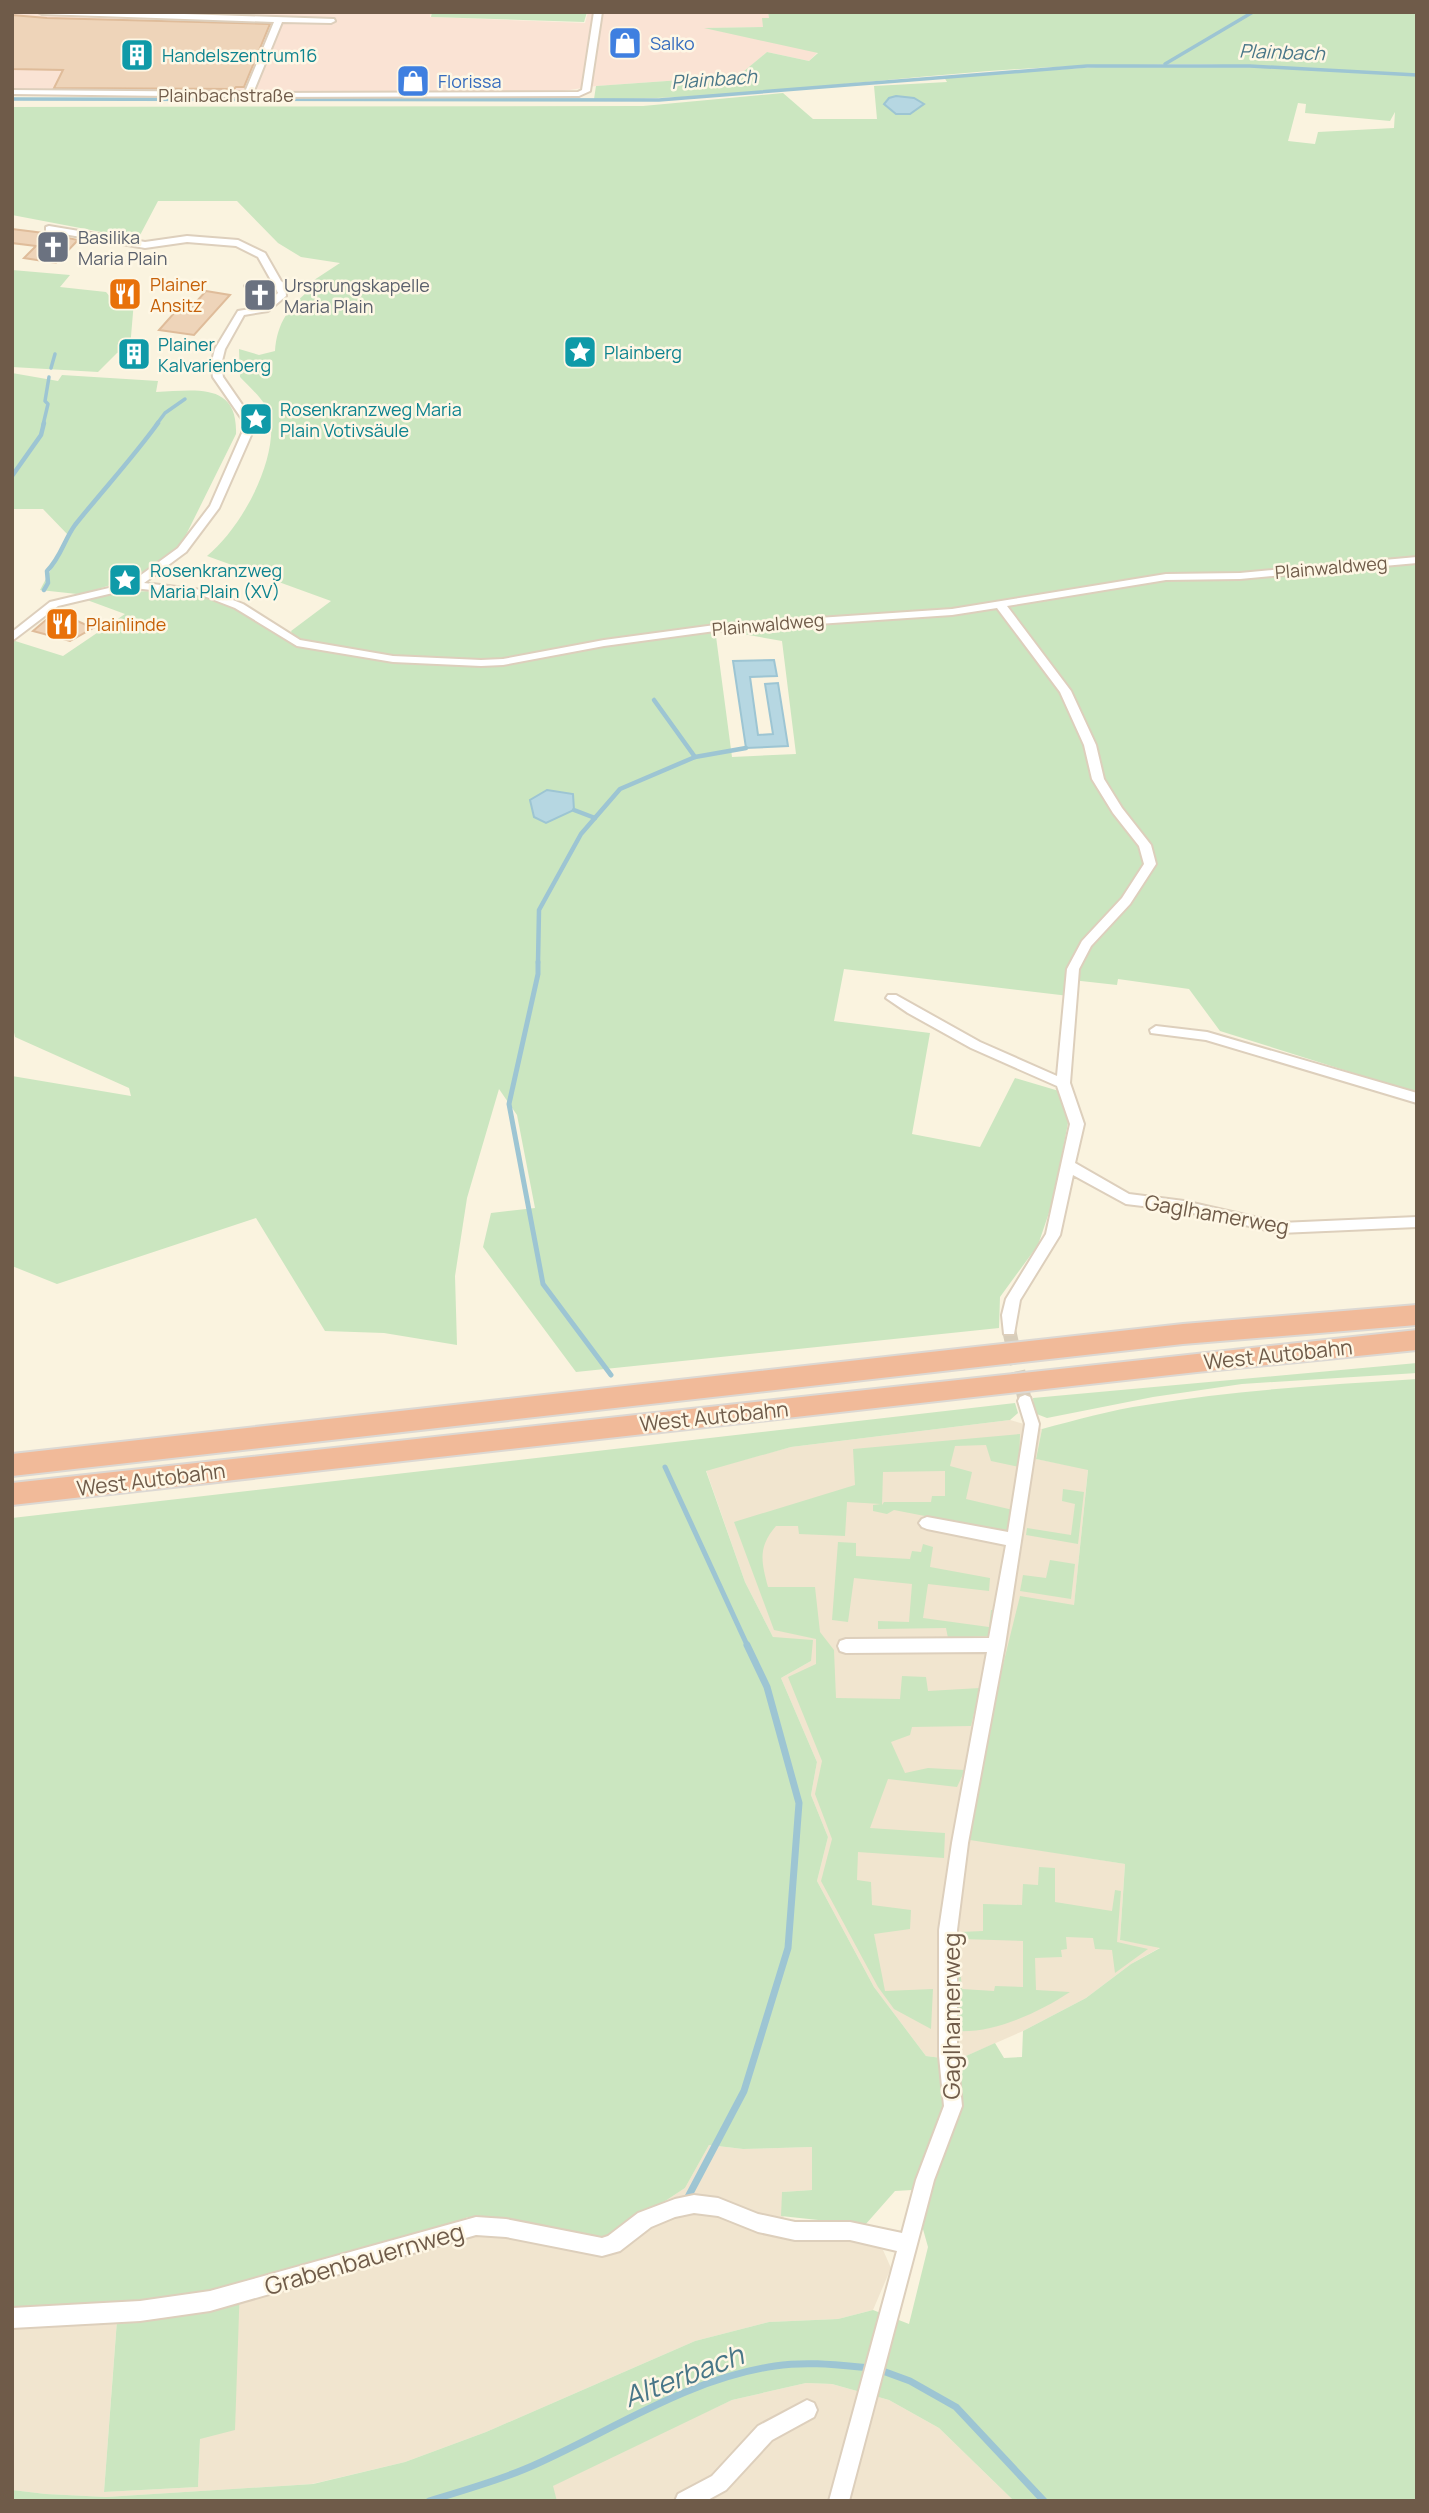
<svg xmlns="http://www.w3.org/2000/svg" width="1429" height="2513" viewBox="0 0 1429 2513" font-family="Manrope,sans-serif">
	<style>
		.residential { fill: #f1e5cf }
		.commercial { fill: #fae3d4 }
		.green { fill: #cbe6c0; fill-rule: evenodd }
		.water { fill: #b6d7e2; stroke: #9dc5d3; stroke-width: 2 }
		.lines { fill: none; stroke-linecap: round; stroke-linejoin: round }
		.stream-far3 { stroke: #9dc5d3; stroke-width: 3.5 }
		.stream-far2 { stroke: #9dc5d3; stroke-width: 4.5 }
		.stream-far1 { stroke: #9dc5d3; stroke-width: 5 }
		.stream { stroke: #9dc5d3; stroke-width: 7 }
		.building { fill: #eed4b9; stroke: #dfbc9a; stroke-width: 2 }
		.street-tunnel { stroke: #d7cdba; stroke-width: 14; stroke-dasharray: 14 7; stroke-linecap: butt }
		.street-casing { stroke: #ddcfbc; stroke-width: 4 }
		.highway-casing { stroke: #dcd8d3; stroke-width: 4 }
		.street { fill: #fff; fill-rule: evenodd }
		.highway { fill: #f1ba99; fill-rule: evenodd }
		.labels { text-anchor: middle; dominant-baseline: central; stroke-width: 5; stroke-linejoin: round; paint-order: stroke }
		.far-shop-label { font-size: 18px; fill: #366cbe; stroke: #fef7e5; text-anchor: start }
		.far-culture-label { font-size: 18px; fill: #0d838f; stroke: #fef7e5; text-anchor: start }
		.far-street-label { font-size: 18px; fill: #6f5b49; stroke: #fef7e5 }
		.far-worship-label { font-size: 18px; fill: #5b616d; stroke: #fef7e5; text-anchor: start }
		.far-food-label { font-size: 18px; fill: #c56008; stroke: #fef7e5; text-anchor: start }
		.far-water-label { font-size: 19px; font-style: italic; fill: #487688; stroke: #fef7e5 }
		.street-label { font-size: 21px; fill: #6f5b49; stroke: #fef7e5 }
		.near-street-label { font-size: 24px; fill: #6f5b49; stroke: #fef7e5 }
		.near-water-label { font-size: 28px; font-style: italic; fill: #487688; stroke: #fef7e5 }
	</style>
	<rect width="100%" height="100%" fill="#faf3df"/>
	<g class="residential">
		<polygon points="1010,1420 1042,1429 1036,1459 1088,1469 1074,1606 1020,1597 971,1839 1125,1864 1120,1940 1161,1947 1131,1964 1086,1998 1023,2031 957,2060 926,2056 874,1987 817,1881 828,1837 811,1795 817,1762 781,1678 811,1661 773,1637 745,1582 706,1470 791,1447"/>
		<polygon points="709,2145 743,2149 812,2147 812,2190 782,2192 785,2240 865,2241 883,2250 891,2268 873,2310 838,2319 769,2322 695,2341 486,2432 405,2462 312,2484 106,2497 46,2494 12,2490 12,2307 118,2306 104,2492 198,2487 200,2439 240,2283 419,2239 469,2218 557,2230 654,2208 685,2188"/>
		<polygon points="806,2383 832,2384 889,2400 939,2428 1014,2501 557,2501 552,2486 652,2437 732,2400"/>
	</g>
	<polygon class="commercial" points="12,12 431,12 430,17 585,23 588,12 768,12 769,18 764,27 708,28 818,52 809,61 767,52 738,76 596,86 556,92 12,90"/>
	<g class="green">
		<polygon points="432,12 587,12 584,22 431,17"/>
		<path d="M768,12H1417V1093L1220,1031L1189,989L1118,979L1117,985L1072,980L1069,996L844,969L834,1021L930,1033L912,1134L980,1147L1015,1078L1059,1091L1068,1123L1053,1201L1038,1245L1000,1297L999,1328L576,1372L483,1247L491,1213L535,1208L517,1115L499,1089L467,1198L455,1276L457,1345L384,1333L325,1331L256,1218L57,1284L12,1266V1076L131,1096L129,1088L15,1037L12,1023V640L63,656L125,614L87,600C134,588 185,586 230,606C253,616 273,633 296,643L291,631L331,601L207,556C240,529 275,466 271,422C269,403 252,390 240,377L239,349L259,355L275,351C277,323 289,306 311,289L308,284L340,263L301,257L278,243L237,201H158L138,239L12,215V107L643,106L783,93L813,119H877L874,86L947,82L944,77L1097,67L1233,66C1200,63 1166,65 1133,65C952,65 774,100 594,99L596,86L738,76L767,52L809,61L818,53L704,28L763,27L762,18H769ZM1298,103L1306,104L1305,113L1390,121L1395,112L1394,128L1318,132L1315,144L1288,141ZM715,629L782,641L796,754L732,757Z"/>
		<polygon points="12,270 70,275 60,287 106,292 111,298 134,301 130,348 117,353 98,372 12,367"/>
		<path d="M12,373L58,381L62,375L158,381L156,392C194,391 238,381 236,434L182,543L160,562L130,579L85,593L77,594L40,590L69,536L43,509H12Z"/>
		<polygon points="1417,1363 1417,1373 1242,1384 1153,1397 1047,1418 1034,1413 1033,1398"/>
		<path d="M1417,1379V2501H1014L939,2428L889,2400L832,2384L806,2383L732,2400L553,2486L557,2501H12V2490L46,2494L106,2497L313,2484L405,2462L486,2432L695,2341L769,2322L838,2319L873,2310L909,2324L928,2247L912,2190L895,2191L865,2225L781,2216L782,2192L812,2190V2147L743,2149L709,2145L685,2188L601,2243L557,2230L468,2217L420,2236L240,2284L235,2430L200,2439L198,2487L104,2492L118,2307H12V1518L1015,1403L1018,1413L1010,1420L791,1447L706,1471L745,1582L773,1637L813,1640L811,1661L781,1678L817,1762L811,1795L828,1837L817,1881L874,1987L926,2056L957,2060L995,2043L1004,2058L1022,2057L1023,2031L1086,1998L1131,1964L1160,1948L1120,1940L1125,1864L970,1840L984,1742L1020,1596L1074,1605L1088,1470L1036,1459L1042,1429C1076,1420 1111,1410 1146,1405C1236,1390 1326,1385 1417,1379Z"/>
		<path d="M1020,1434L1019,1467L991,1461L986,1445L955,1446L950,1466L972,1472L966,1499L1013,1510L1007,1532L894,1510L887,1514L873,1511V1505L881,1504L847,1502L845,1536L799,1534L798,1526H776C758,1547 761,1561 768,1587H815L820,1632L834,1650L836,1698L900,1699L902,1676L926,1677L928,1691L980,1688L971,1726L912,1727L910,1735L891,1742L905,1773L928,1768L965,1770L957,1787L888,1779L870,1828L945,1833L944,1858L858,1852L857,1880L871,1882L872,1905L911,1910L910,1929L874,1934L885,1991L933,1989L931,2029L894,2009L878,1987L821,1881L832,1839L815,1794L822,1761L788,1677L816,1664V1639L774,1630L734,1522L855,1485L853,1449ZM945,1471V1496H932L931,1502H884L882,1505L883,1472Z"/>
		<polygon points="1063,1489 1084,1492 1078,1544 1026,1535 1027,1528 1071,1535 1075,1504 1062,1501"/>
		<polygon points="838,1542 856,1543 856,1556 910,1559 912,1551 921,1552 923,1544 933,1547 930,1567 990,1578 989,1591 928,1584 923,1618 989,1627 991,1610 998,1610 989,1636 948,1638 946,1628 878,1629 878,1621 909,1622 912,1584 854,1578 848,1622 832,1620"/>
		<polygon points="1050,1560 1075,1564 1071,1599 1020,1591 1023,1575 1046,1578"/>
		<path d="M1039,1867L1055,1868V1902L1112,1911L1115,1890L1121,1891L1117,1942L1148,1949L1115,1973L1112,1950L1095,1949L1093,1938L1066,1937L1067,1949L1061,1950L1062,1957L1035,1958L1036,1990L1070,1992C1038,2013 993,2034 955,2031L957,1968H960L962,1989L994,1991L995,1986L1023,1987V1941L961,1939L960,1932L983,1931V1904L1022,1905L1023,1884L1038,1885Z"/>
	</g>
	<g class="water">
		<polygon points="896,96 914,98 924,104 910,114 896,114 884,104 889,98"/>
		<polygon points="774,660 777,676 750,677 758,735 773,734 765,684 778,683 788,746 746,748 733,661"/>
		<polygon points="547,790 573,794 574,810 546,823 534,817 530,800"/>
	</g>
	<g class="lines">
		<g class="stream-far3">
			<polyline points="1165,64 1253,12"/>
			<polyline points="12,99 659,100 1087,66 1250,66 1417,75"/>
			<polyline points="51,368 55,354"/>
			<polyline points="43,425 48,404 45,401 49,377"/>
			<polyline points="156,425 165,413 185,399"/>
		</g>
		<g class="stream-far2">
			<polyline points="12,476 41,435 44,423"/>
			<path d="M44,590L48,583L47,571C61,557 64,540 75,525C102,491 132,459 158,423"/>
			<polyline points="654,700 695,757"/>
			<polyline points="574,810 595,818"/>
			<polyline points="538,963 539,910 581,834 620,789 695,757 746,748"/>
		</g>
		<g class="stream-far1">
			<polyline points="538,962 538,974 509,1104 543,1284 611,1375"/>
			<polyline points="665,1467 748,1647"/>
		</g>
		<g class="stream">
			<polyline points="688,2197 744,2091 788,1948 799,1803 767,1687 747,1645"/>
			<polyline points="880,2370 910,2381 956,2407 1044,2501"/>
			<path d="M429,2501C461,2491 494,2482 525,2469C607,2434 685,2379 775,2366C807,2361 838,2365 870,2368"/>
		</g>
	</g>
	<g class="building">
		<polygon points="12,15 47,18 270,24 244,87 236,87 234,89 54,88 63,70 12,69"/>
		<polygon points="12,229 44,233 78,240 56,263 24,258 36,246 12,243"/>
		<polygon points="206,291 230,295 194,335 159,330 175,312 186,313"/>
		<polygon points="54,613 73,619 93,628 70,641 33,631"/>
	</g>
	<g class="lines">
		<polyline class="street-tunnel" points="1009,1330 1025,1401"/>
		<defs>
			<g id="street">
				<polygon points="38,12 126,12 334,19 335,21 331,23 282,22 253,93 578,92 582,90 594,12 602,12 590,91 579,96 248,97 12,94 12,90 245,92 274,22 42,14"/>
				<polygon points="49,226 145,242 187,236 238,240 265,253 281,281 285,284 286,296 268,311 244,315 225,349 221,365 223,377 252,419 252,433 219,508 186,552 144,583 210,591 243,604 300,640 393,656 481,660 503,659 604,640 715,625 952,609 1166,574 1240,573 1417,557 1417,563 1240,579 1166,580 1007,606 1071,691 1096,745 1104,779 1122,808 1151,845 1156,864 1130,904 1091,946 1079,969 1070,1083 1084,1124 1075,1163 1129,1194 1184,1201 1280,1223 1417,1217 1417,1227 1280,1233 1184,1211 1126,1204 1073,1175 1060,1235 1020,1300 1014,1334 1004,1334 1002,1315 1006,1299 1046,1234 1070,1124 1057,1086 971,1048 908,1013 886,998 888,995 896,995 980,1042 1057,1076 1067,969 1082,941 1122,898 1144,864 1139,846 1113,813 1092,779 1084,745 1060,692 997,608 952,615 715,631 604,646 503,665 481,666 393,662 297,646 235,608 204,596 134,588 58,606 12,641 12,632 50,602 130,583 178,548 210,506 242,433 242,419 213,377 211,365 215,349 238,311 262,307 278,293 275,287 247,288 245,286 250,283 272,282 258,257 236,246 187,242 145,248 46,231 46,227"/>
				<polygon points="1156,1026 1207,1032 1417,1093 1417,1103 1206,1040 1151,1033 1150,1030"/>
				<polygon points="1025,1395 1030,1397 1039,1424 1005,1645 968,1843 957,1930 957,2056 962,2106 934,2180 849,2501 829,2501 897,2251 850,2240 795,2240 758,2232 718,2216 694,2213 675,2217 651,2227 620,2251 602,2256 506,2237 476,2235 210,2311 140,2321 12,2328 12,2308 140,2301 210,2291 476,2217 506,2219 602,2238 608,2236 638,2213 675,2199 694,2195 718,2198 758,2214 795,2222 850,2222 902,2233 916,2180 944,2106 939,2056 939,1930 952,1843 987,1652 846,1653 840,1651 838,1646 840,1641 846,1639 989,1638 1006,1545 927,1529 922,1527 919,1523 922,1519 927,1517 1008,1532 1025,1424 1018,1401 1020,1397"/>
				<polygon points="807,2400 814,2403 817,2410 814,2417 772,2440 726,2490 706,2501 675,2501 678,2494 712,2476 758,2426"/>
			</g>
			<g id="highway">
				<polygon points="1417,1305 1417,1325 1183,1344 12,1476 12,1454 1183,1324"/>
				<polygon points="1417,1330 1417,1350 1197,1372 12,1505 12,1483"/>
			</g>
		</defs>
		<use href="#street" class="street-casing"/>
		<use href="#highway" class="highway-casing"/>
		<use href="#street" class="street"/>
		<use href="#highway" class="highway"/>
	</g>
	<defs>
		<symbol id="shop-square" viewBox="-11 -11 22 22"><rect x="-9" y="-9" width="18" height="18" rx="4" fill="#3f7fe0" stroke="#fef7e5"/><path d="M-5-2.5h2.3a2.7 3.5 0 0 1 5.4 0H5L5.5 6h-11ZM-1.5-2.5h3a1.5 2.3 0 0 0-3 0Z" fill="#fff"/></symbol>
		<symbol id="building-square" viewBox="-11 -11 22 22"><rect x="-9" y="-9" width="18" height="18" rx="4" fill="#0f9aa8" stroke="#fef7e5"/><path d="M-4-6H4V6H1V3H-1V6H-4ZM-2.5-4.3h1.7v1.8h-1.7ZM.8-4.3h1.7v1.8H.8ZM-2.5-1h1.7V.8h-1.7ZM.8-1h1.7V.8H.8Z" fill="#fff"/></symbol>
		<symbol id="church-square" viewBox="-11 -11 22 22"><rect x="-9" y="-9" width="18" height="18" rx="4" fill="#6b7280" stroke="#fef7e5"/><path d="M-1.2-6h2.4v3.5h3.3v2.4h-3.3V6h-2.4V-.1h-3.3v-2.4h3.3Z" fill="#fff"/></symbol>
		<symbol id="restaurant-square" viewBox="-11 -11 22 22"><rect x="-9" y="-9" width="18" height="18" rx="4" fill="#e8710a" stroke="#fef7e5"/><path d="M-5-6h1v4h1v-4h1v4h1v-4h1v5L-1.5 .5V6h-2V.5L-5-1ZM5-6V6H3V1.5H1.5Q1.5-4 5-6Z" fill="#fff"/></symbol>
		<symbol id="sight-square" viewBox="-11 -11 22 22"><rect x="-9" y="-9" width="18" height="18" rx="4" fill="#0f9aa8" stroke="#fef7e5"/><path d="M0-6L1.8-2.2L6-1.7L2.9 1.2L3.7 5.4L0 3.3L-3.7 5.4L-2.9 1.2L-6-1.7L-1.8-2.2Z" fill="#fff"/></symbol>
	</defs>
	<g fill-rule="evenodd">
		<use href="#shop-square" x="606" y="24" width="38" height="38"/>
		<use href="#building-square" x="118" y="36" width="38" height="38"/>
		<use href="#shop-square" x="394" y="62" width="38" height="38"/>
		<use href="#church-square" x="34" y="228" width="38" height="38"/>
		<use href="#restaurant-square" x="106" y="275" width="38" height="38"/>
		<use href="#church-square" x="241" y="276" width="38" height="38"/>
		<use href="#sight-square" x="561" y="333" width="38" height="38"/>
		<use href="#building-square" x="115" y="335" width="38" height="38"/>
		<use href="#sight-square" x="237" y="400" width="38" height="38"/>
		<use href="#sight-square" x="106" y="561" width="38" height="38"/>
		<use href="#restaurant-square" x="43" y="605" width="38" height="38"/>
	</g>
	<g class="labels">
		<g class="far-shop-label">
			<text x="650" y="43">Salko</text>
			<text x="438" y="81">Florissa</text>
		</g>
		<g class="far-culture-label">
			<text x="162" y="55">Handelszentrum16</text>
			<text x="158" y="344">Plainer<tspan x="158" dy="21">Kalvarienberg</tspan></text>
			<text x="604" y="352">Plainberg</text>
			<text x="280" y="409">Rosenkranzweg Maria<tspan x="280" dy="21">Plain Votivsäule</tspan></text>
			<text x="150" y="570">Rosenkranzweg<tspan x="150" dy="21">Maria Plain (XV)</tspan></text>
		</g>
		<g class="far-street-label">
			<text x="226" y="95">Plainbachstraße</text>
			<text transform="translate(1331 567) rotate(-5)">Plainwaldweg</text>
			<text transform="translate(768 624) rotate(-5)">Plainwaldweg</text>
		</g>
		<g class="far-worship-label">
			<text x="78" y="237">Basilika<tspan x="78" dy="21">Maria Plain</tspan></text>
			<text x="284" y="285">Ursprungskapelle<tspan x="284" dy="21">Maria Plain</tspan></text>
		</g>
		<g class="far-food-label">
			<text x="150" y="284">Plainer<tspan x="150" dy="21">Ansitz</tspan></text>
			<text x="86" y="624">Plainlinde</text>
		</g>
		<g class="far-water-label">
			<text transform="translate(1282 52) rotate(2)">Plainbach</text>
			<text transform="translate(714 79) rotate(-4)">Plainbach</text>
		</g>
		<g class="street-label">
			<text transform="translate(1217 1214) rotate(10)">Gaglhamerweg</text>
			<text transform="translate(1278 1354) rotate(-6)">West Autobahn</text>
			<text transform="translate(714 1416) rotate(-6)">West Autobahn</text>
			<text transform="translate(151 1479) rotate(-7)">West Autobahn</text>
		</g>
		<g class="near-street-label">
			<text transform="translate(950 2016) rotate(-90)">Gaglhamerweg</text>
			<text transform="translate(364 2258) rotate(-16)">Grabenbauernweg</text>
		</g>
		<g class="near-water-label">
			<text transform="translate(683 2375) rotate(-21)">Alterbach</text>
		</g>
	</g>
	<rect width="1429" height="2513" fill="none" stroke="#6f5b49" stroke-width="28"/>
</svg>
